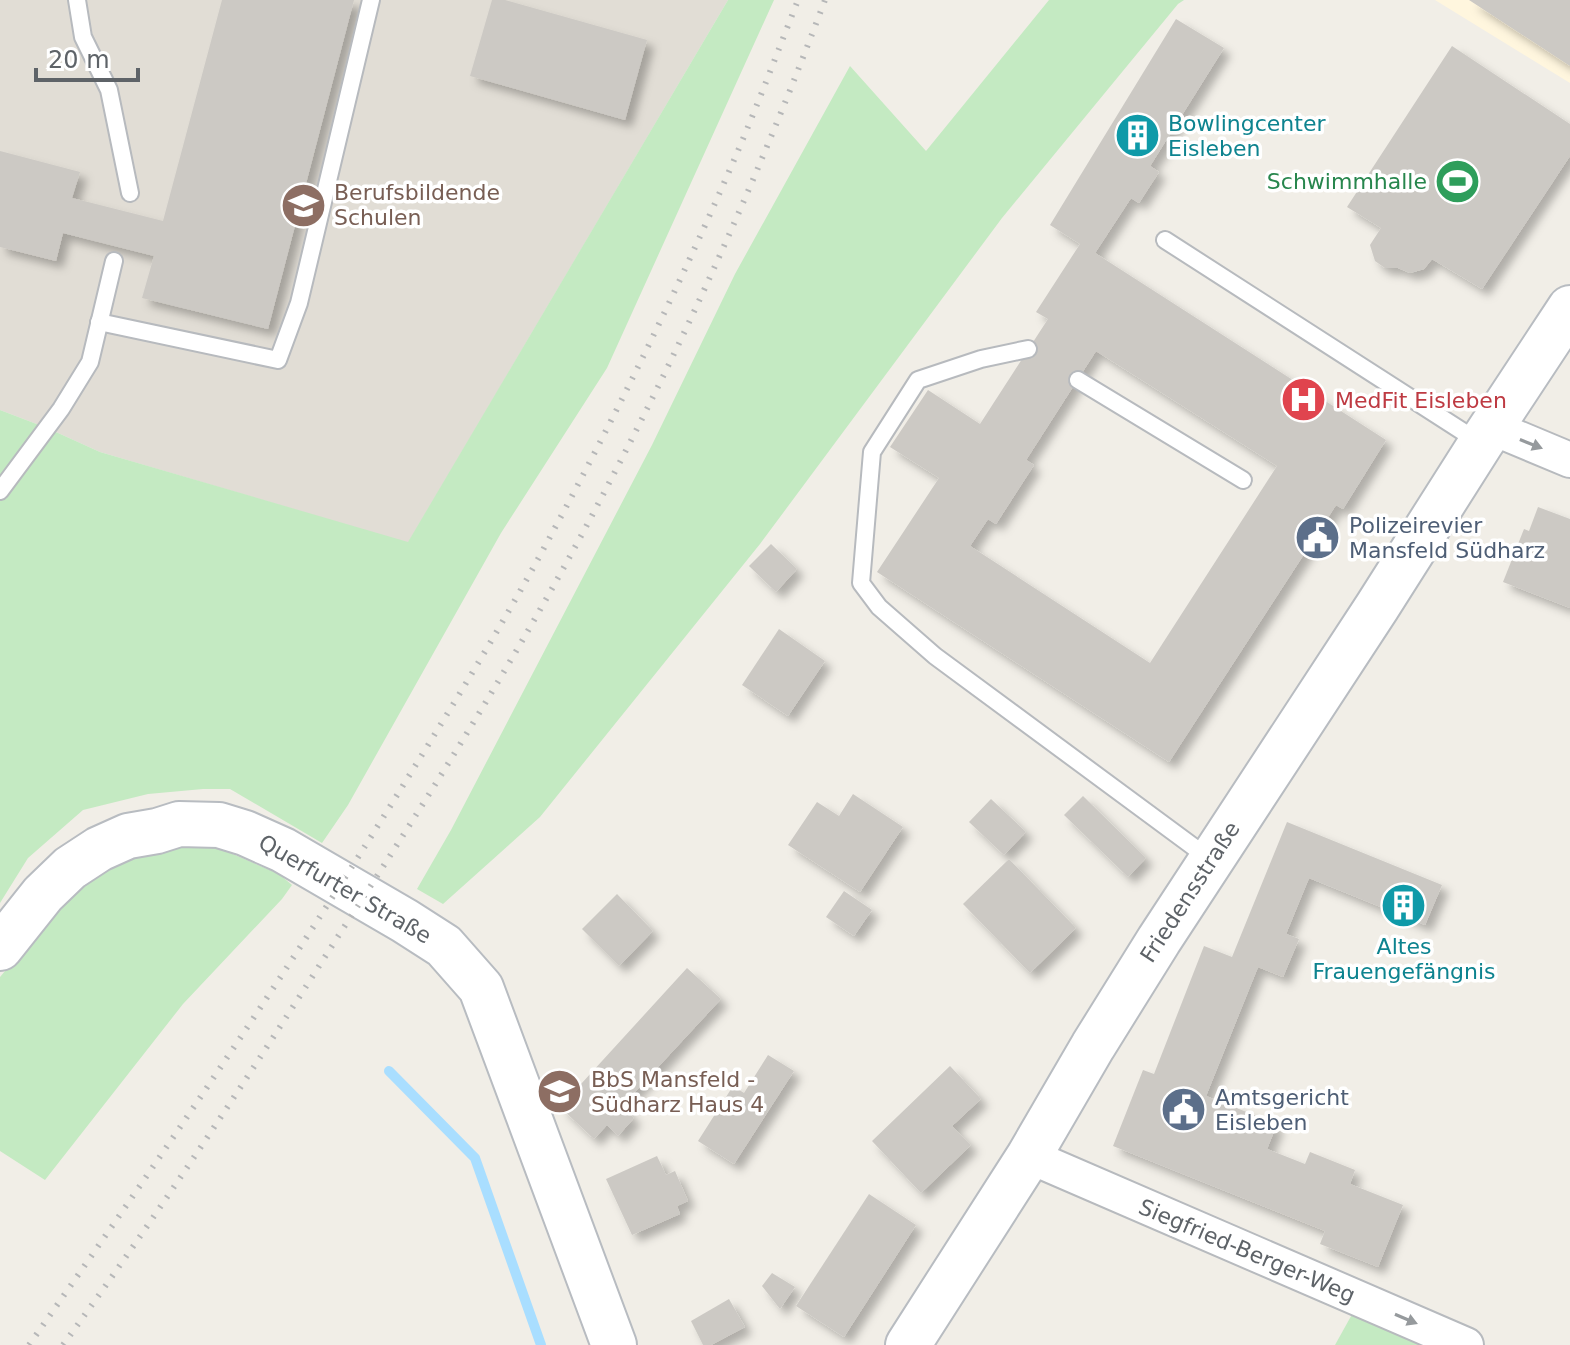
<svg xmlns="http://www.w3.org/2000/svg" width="1570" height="1345" viewBox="0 0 1570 1345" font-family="'DejaVu Sans',sans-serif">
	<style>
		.commercial { fill: #fff6de }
		.education { fill: #e1ddd5 }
		.green { fill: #c4eac2 }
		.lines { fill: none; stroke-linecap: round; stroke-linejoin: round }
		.stream { stroke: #a9deff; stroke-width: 10 }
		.building { fill: #ccc9c4; fill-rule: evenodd; filter: url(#shadow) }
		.lane-casing { stroke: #b7babe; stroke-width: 20 }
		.street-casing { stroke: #b7babe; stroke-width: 38 }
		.secondary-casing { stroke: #b8bcc1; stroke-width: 48 }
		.lane { stroke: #fff; stroke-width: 16 }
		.street { stroke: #fff; stroke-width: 34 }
		.secondary { stroke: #fff; stroke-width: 44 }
		.rail { stroke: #b6b7b8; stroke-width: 6; stroke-dasharray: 2 10; stroke-linecap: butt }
		.oneway { fill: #969a9d }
		.labels { text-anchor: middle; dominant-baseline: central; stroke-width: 7; stroke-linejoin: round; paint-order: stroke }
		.culture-label { font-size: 22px; fill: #0d838f; stroke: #fff; text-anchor: start }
		.leisure-label { font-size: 22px; fill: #27864d; stroke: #fff; text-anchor: end }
		.education-label { font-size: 22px; fill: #785e54; stroke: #fff; text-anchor: start }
		.health-label { font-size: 22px; fill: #be3a42; stroke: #fff; text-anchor: start }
		.service-label { font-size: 22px; fill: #4e5e75; stroke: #fff; text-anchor: start }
		.street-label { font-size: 22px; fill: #5e6368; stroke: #fff }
	</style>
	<defs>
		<filter id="shadow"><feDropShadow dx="7" dy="7" stdDeviation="4" flood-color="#0004"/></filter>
	</defs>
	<rect width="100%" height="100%" fill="#f1eee7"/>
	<polygon class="commercial" points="1435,0 1570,0 1570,83"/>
	<polygon class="education" points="0,0 728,0 408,543 100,452 47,428 0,410"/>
	<g class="green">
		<polygon points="728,0 774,0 607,368 501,533 348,805 322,843 230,789 203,789 148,794 83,810 28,858 0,903 0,410 47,428 100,452 408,542"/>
		<polygon points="1049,0 1184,0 1178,4 1002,218 760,544 540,817 443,904 417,889 451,830 652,445 735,274 850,66 926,151"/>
		<polygon points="205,842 279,874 292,885 282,899 183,1004 45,1180 0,1151 0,977 73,890 141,851"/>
		<polygon points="1355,1309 1439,1345 1335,1345"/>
	</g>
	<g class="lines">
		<polyline class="stream" points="389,1071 475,1158 541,1345"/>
	</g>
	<g class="building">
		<polygon points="222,0 354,0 268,329 142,298 154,256 63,233 56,261 0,247 0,151 80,172 72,198 163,221"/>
		<polygon points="492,0 505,0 647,40 625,120 470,76"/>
		<polygon points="1469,0 1570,0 1570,66"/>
		<path d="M1176,19L1224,48L1150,166L1159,172L1139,203L1131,198L1095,253L1386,440L1343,509L1336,505L1169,762L877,572L939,478L890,447L928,390L980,424L1048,319L1036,312L1080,244L1050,225ZM1096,351L1277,466L1150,663L970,546L988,519L996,524L1034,465L1026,460Z"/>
		<polygon points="1452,46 1570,124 1570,156 1482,289 1432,259 1424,269 1410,273 1398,268 1385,268 1375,261 1370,245 1381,228 1347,207"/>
		<polygon points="1538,507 1570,519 1570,608 1503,582 1524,529 1529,531"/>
		<polygon points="771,544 797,569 776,592 749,566"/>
		<polygon points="779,629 825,661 788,716 742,685"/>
		<polygon points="853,794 903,827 860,892 788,845 817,802 839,816"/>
		<polygon points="1083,796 1146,858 1128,877 1064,815"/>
		<polygon points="991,799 1026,832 1004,855 969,822"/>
		<polygon points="1287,822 1442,885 1425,925 1309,878 1286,934 1299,939 1283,977 1258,967 1206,1096 1277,1124 1267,1149 1305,1164 1310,1152 1355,1170 1350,1184 1403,1205 1378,1267 1320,1244 1325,1231 1113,1146 1143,1070 1154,1074 1204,946 1232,957"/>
		<polygon points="1009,859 1076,928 1030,973 963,904"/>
		<polygon points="844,891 872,910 854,936 826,917"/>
		<polygon points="617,894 653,931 619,966 582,929"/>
		<polygon points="687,968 721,999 622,1106 634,1118 618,1136 607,1125 594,1139 560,1107"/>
		<polygon points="768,1055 794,1071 734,1164 698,1141 733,1086 744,1093"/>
		<polygon points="950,1066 981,1099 952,1126 971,1145 921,1193 872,1141"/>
		<polygon points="657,1156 666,1175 675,1171 688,1201 677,1206 680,1214 632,1235 606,1179"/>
		<polygon points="869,1194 916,1225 844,1337 796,1306"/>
		<polygon points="772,1273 795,1287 780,1309 762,1286"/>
		<polygon points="729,1299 745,1327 711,1345 703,1345 691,1321"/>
	</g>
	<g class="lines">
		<defs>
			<g id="lane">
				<polyline points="77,0 83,37 109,90 130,193"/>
				<polyline points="1165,240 1479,442"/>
				<polyline points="99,322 278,360 299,303 371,0"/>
				<polyline points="1028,349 981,359 918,380 872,452 861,583 879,607 935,656 1210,859"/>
				<polyline points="1078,380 1243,480"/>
				<polyline points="0,491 61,409 90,362 114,261"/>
			</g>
			<g id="street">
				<polyline points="1491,427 1570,460"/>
				<polyline points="1029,1156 1466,1345"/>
			</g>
			<g id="secondary">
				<polyline points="0,948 43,894 70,868 99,849 128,836 157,831 179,824 219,825 245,833 283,850 405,921 444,946 481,988 614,1345"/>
				<polyline points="908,1345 1029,1156 1093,1046 1159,940 1377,607 1481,443 1570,308"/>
			</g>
		</defs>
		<use href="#lane" class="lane-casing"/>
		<use href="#street" class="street-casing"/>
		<use href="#secondary" class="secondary-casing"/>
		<use href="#lane" class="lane"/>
		<use href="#street" class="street"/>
		<use href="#secondary" class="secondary"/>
		<g class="rail">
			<path d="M29,1345C155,1166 278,986 394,800C443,721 493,641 538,559C608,431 673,300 731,167C755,112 776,56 798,0"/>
			<path d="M63,1345C159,1213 249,1076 337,938C433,790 528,640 609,483C691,327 763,165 825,0"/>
		</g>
	</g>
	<defs><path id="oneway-solid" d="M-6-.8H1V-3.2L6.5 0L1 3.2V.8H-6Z" transform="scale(2)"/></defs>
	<g class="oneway">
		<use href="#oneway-solid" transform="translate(1531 444) rotate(22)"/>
		<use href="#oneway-solid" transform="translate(1406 1319) rotate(23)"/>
	</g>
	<defs>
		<symbol id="building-disc" viewBox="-11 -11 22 22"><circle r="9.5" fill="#0f9aa8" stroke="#fff"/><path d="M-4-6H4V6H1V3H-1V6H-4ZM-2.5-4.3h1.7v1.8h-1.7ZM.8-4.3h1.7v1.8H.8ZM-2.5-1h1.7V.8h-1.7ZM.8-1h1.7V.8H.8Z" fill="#fff"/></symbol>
		<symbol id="stadium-disc" viewBox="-11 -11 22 22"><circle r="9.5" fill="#2e9e5b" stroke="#fff"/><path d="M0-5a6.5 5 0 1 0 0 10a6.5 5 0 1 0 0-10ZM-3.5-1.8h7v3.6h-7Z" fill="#fff"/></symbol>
		<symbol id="school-disc" viewBox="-11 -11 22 22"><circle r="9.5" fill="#8d6e63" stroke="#fff"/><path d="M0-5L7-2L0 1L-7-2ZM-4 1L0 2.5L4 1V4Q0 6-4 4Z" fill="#fff"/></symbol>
		<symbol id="hospital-disc" viewBox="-11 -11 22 22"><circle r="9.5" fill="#e0444e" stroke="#fff"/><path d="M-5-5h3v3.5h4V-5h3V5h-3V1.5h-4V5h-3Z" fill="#fff"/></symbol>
		<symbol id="civic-disc" viewBox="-11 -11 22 22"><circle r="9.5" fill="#5c6f8a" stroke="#fff"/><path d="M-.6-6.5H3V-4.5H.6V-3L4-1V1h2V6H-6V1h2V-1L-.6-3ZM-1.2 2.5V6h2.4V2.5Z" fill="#fff"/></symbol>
	</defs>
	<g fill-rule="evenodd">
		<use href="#building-disc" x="1112" y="110" width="51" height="51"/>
		<use href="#stadium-disc" x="1432" y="156" width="51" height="51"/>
		<use href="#school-disc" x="278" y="180" width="51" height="51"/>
		<use href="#hospital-disc" x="1278" y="374" width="51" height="51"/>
		<use href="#civic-disc" x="1292" y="512" width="51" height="51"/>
		<use href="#building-disc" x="1378" y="880" width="51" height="51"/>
		<use href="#school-disc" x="534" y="1066" width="51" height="51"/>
		<use href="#civic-disc" x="1158" y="1084" width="51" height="51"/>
	</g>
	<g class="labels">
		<g class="culture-label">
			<text x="1168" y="123">Bowlingcenter<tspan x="1168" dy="25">Eisleben</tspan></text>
			<text x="1404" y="946" text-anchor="middle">Altes<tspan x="1404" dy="25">Frauengefängnis</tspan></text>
		</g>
		<g class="leisure-label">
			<text x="1427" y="181">Schwimmhalle</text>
		</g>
		<g class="education-label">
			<text x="334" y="192">Berufsbildende<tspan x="334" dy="25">Schulen</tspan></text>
			<text x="591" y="1079">BbS Mansfeld -<tspan x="591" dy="25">Südharz Haus 4</tspan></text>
		</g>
		<g class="health-label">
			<text x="1335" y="400">MedFit Eisleben</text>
		</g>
		<g class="service-label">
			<text x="1349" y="525">Polizeirevier<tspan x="1349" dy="25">Mansfeld Südharz</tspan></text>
			<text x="1215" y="1097">Amtsgericht<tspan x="1215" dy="25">Eisleben</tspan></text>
		</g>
		<g class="street-label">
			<text transform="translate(345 889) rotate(30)">Querfurter Straße</text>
			<text transform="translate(1190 892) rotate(-57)">Friedensstraße</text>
			<text transform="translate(1247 1251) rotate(23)">Siegfried-Berger-Weg</text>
		</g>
	</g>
	<path d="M36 68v12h102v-12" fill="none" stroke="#5e6368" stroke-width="4"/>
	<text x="48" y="68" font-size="24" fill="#5e6368" stroke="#ffffff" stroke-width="6" paint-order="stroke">20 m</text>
</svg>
